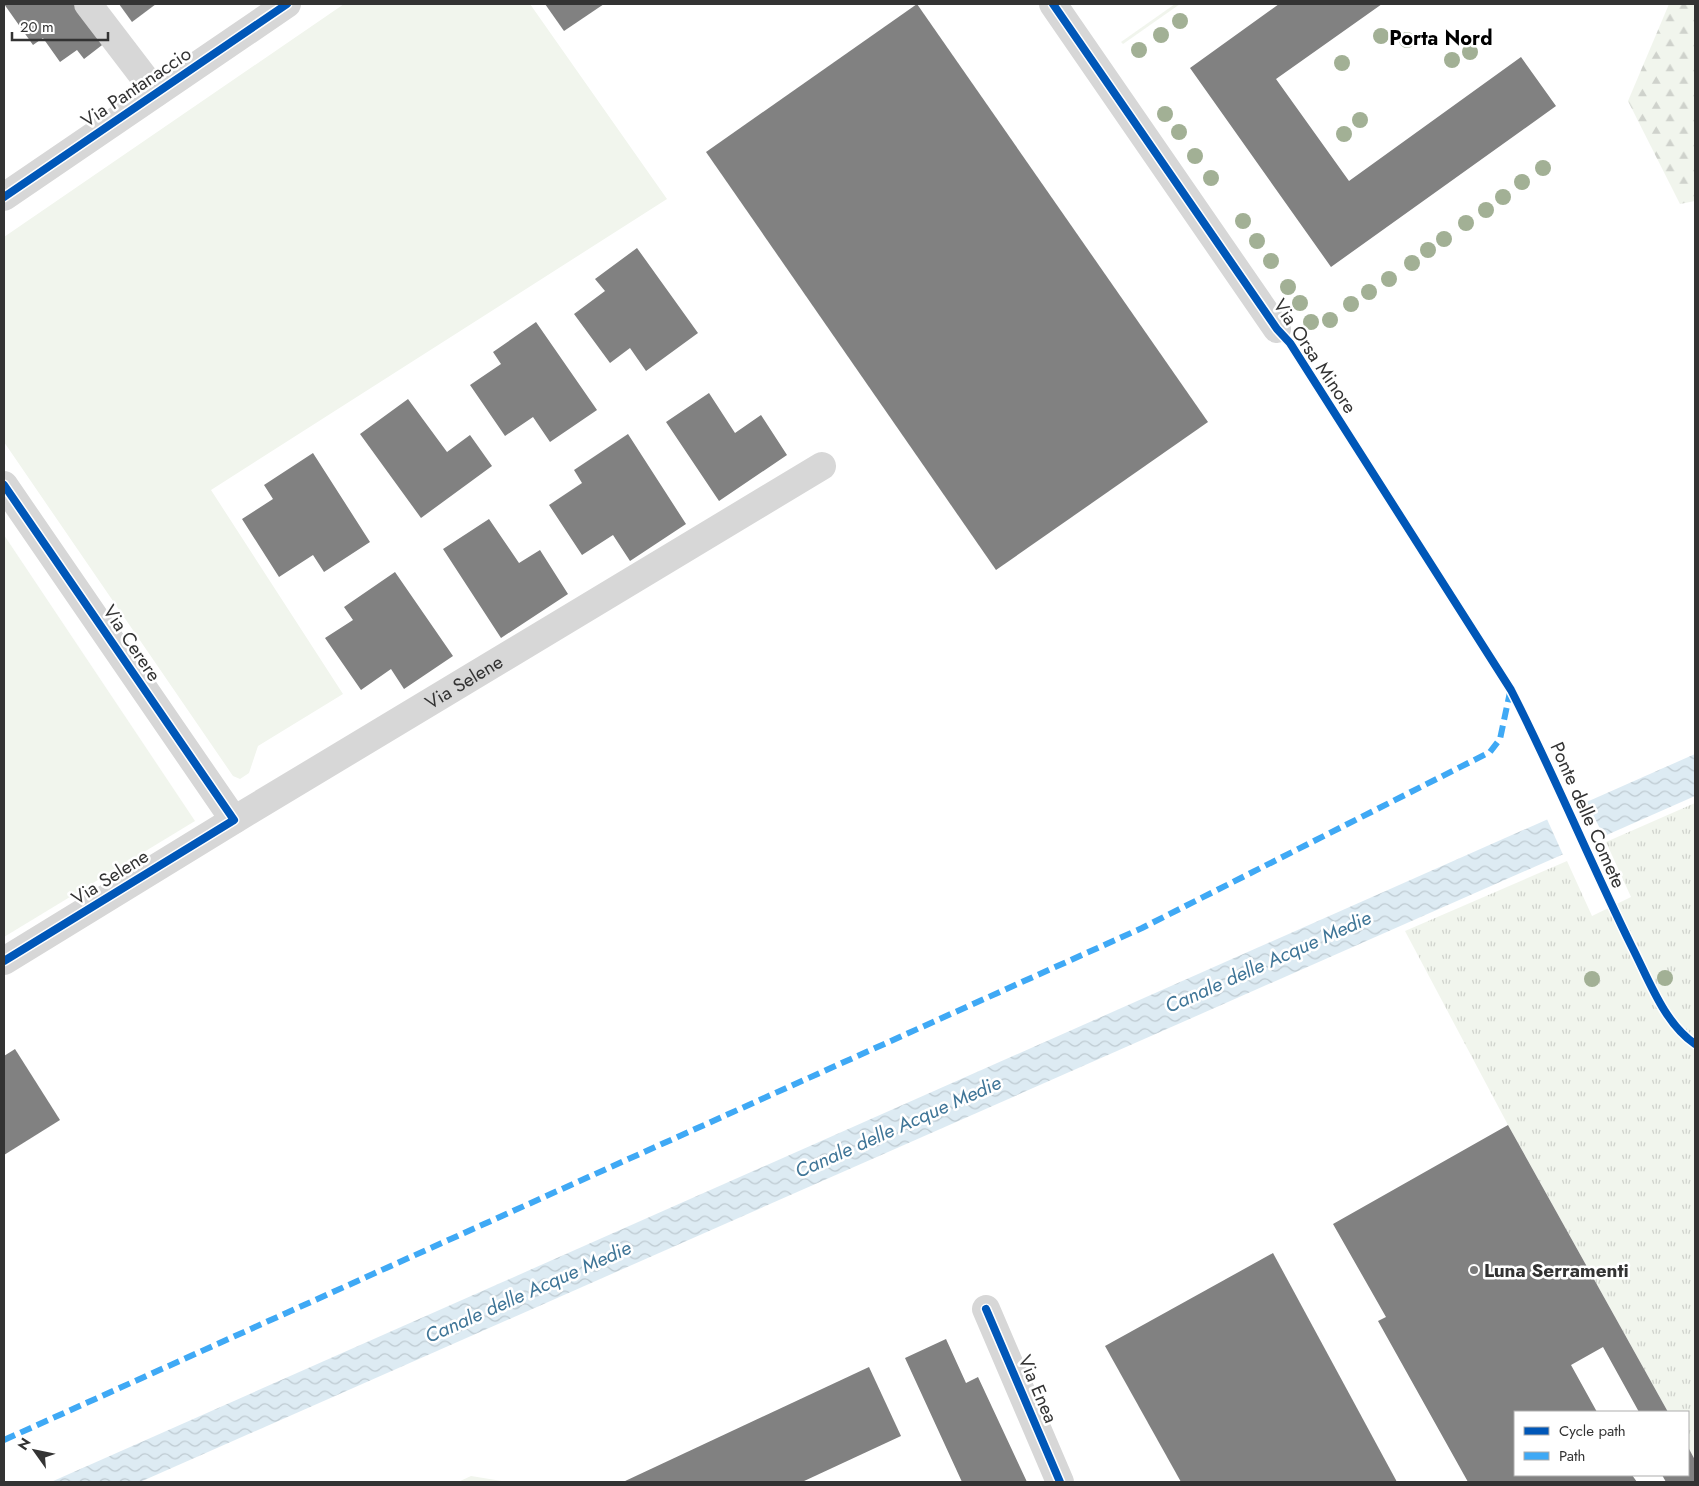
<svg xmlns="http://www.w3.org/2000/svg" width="1699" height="1486" viewBox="0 0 1699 1486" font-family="Jost,sans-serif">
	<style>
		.green { fill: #f1f5ed }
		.forest { fill: url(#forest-firs) }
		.park { fill: url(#park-tufts) }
		.water { fill: url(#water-waves) }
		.pier { fill: #fff }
		.building { fill: #818181 }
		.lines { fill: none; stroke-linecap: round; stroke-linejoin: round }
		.minor { stroke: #d7d7d7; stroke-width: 28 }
		.quiet { stroke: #3fa9f5; stroke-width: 6; stroke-dasharray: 12 6; stroke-linecap: butt }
		.cycleway-casing { stroke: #fff; stroke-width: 11 }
		.cycleway { stroke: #0057b8; stroke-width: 8 }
		.tree { fill: #a2b095 }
		.poi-dot { fill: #7a7a7a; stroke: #fff; stroke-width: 2 }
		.labels { text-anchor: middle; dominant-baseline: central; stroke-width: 5; stroke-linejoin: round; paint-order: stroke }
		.street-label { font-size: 19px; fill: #333; stroke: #fff }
		.poi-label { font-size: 19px; font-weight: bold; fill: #333; stroke: #fff; text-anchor: start }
		.neighbourhood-label { font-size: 20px; font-weight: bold; fill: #000; stroke: #fff }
		.water-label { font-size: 20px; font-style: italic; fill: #3f7597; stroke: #fff }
	</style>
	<defs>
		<pattern id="forest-firs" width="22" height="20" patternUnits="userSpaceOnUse" patternTransform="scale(1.25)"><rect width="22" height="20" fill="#f1f5ed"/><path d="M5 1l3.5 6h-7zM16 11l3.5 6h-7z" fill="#cfd2cc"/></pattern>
		<pattern id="park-tufts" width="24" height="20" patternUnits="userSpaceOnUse" patternTransform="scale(1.25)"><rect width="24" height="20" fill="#f1f5ed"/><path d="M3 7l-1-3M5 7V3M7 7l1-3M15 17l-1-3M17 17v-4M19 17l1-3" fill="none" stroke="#cfd2cc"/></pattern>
		<pattern id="water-waves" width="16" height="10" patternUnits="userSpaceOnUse" patternTransform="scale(1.25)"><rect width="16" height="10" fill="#ddebf3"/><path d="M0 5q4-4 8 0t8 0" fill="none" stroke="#becad1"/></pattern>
	</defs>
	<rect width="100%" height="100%" fill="#fff"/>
	<g class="green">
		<polygon points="344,4 530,4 667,199 211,490 343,694 258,746 249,773 240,779 233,776 4,442 4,237"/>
		<polygon points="1175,4 1180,4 1123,44 1121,42"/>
		<polygon points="4,535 195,821 4,937"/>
		<polygon points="471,1476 508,1482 458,1482"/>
	</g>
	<polygon class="forest" points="1669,4 1695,4 1695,201 1680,204 1628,101"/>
	<polygon class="park" points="1695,803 1695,1460 1688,1447 1688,1412 1668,1412 1508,1125 1405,931 1567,861 1592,916 1631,897 1606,842"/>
	<polygon class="water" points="1695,754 1695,796 140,1482 51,1482"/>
	<polygon class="pier" points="1586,800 1605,839 1564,857 1546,817"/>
	<g class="building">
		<polygon points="4,4 79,4 106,42 84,59 77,50 60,62 43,38 33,45"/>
		<polygon points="119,4 156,4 132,22"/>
		<polygon points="545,4 604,4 564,31"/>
		<polygon points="917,4 1208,422 996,570 706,152"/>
		<polygon points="1279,4 1382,4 1276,79 1349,181 1521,57 1556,106 1331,267 1190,68"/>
		<polygon points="637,248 698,333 646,371 630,348 610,363 574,314 605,291 595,279"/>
		<polygon points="536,322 597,410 550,442 533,417 505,436 470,385 501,364 493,352"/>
		<polygon points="709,393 735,433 761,415 787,455 719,501 666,422"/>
		<polygon points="408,399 447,452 470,435 492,466 421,518 360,434"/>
		<polygon points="628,434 686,524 630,561 613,535 582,555 549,505 582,483 574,470"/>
		<polygon points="313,453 370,542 324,572 313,555 279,577 242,519 273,499 264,485"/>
		<polygon points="489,519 519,563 540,550 568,594 501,638 443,549"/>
		<polygon points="395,572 453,656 404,689 391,669 361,690 325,638 353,620 344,607"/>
		<polygon points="15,1049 60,1120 4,1155 4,1056"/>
		<polygon points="1508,1125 1668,1412 1639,1412 1603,1347 1571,1365 1597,1412 1515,1412 1515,1475 1632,1475 1637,1482 1468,1482 1378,1321 1386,1317 1333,1224"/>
		<polygon points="1273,1253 1397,1482 1181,1482 1105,1346"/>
		<polygon points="946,1339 966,1383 978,1377 1027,1482 962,1482 905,1358"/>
		<polygon points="869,1367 901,1436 802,1482 623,1482"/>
		<polygon points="1688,1447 1695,1460 1695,1482 1666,1482 1662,1475 1688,1475"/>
	</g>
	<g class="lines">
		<g class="minor">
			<polyline points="88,4 156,93"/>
			<polyline points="1053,4 1277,329"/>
			<polyline points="4,197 287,4"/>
			<polyline points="4,485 234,820"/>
			<path id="s1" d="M4,961L234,820L822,466"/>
			<polyline points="986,1309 1060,1482"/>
		</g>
		<polyline class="quiet" points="4,1440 1142,928 1490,752 1500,739 1510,692"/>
		<defs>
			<g id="cycleway">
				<path d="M1053,4L1277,329L1290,343L1511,690C1554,774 1590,862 1632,947C1649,980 1664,1023 1695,1044"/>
				<polyline points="4,197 287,4"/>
				<polyline points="4,485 234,820 4,961"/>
				<polyline points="986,1309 1060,1482"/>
			</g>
		</defs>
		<use href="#cycleway" class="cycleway-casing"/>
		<use href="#cycleway" class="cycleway"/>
	</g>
	<g class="tree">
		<circle cx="1180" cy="21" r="8"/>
		<circle cx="1161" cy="35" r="8"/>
		<circle cx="1381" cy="36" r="8"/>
		<circle cx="1407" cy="40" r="8"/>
		<circle cx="1139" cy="50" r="8"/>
		<circle cx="1470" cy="52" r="8"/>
		<circle cx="1452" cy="60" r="8"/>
		<circle cx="1342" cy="63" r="8"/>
		<circle cx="1165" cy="114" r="8"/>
		<circle cx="1360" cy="120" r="8"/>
		<circle cx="1179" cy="132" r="8"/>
		<circle cx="1344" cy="134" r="8"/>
		<circle cx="1195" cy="156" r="8"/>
		<circle cx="1543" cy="168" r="8"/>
		<circle cx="1211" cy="178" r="8"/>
		<circle cx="1522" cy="182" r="8"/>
		<circle cx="1503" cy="197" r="8"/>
		<circle cx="1486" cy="210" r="8"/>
		<circle cx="1243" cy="221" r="8"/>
		<circle cx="1466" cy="223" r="8"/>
		<circle cx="1444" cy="239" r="8"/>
		<circle cx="1257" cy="241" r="8"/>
		<circle cx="1428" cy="250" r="8"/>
		<circle cx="1271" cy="261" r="8"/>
		<circle cx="1412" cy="263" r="8"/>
		<circle cx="1389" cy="279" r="8"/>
		<circle cx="1288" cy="287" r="8"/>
		<circle cx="1369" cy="292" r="8"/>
		<circle cx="1300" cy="303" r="8"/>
		<circle cx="1351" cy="304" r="8"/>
		<circle cx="1330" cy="320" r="8"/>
		<circle cx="1311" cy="322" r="8"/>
		<circle cx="1665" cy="978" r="8"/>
		<circle cx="1592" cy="979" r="8"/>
	</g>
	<circle class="poi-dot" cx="1474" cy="1270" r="5"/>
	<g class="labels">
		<g class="street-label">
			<text transform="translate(136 87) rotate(-34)">Via Pantanaccio</text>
			<text transform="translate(1315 356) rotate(56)">Via Orsa Minore</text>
			<text transform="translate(132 643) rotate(56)">Via Cerere</text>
			<text stroke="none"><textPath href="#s1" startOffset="538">Via Selene</textPath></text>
			<text transform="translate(1588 815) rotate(66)">Ponte delle Comete</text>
			<text transform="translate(110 877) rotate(-32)">Via Selene</text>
			<text transform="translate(1038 1389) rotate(67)">Via Enea</text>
		</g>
		<g class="poi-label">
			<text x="1484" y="1270">Luna Serramenti</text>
		</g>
		<g class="neighbourhood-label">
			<text x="1441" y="38">Porta Nord</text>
		</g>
		<g class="water-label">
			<text transform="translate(1268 962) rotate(-24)">Canale delle Acque Medie</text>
			<text transform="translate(898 1127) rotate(-24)">Canale delle Acque Medie</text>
			<text transform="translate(528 1292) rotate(-24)">Canale delle Acque Medie</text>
		</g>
	</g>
	<rect width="1699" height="1486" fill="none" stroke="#333333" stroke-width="10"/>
	<rect x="1514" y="1411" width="175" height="65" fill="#ffffff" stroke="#adadad"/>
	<rect x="1524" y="1427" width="25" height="8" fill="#0057b8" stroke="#adadad"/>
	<text x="1559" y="1436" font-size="15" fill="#333333">Cycle path</text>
	<rect x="1524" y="1452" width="25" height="8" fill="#3fa9f5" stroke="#adadad"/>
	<text x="1559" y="1461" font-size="15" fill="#333333">Path</text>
	<g transform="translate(35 1451) rotate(303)" stroke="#ffffff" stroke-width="4" paint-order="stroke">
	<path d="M0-4L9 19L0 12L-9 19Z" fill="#333333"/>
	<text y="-8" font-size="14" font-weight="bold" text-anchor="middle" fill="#333333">N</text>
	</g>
	<path d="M12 32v8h96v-8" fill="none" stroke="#333333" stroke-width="2.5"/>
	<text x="20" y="32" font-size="15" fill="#333333" stroke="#ffffff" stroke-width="4" paint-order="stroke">20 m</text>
</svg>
